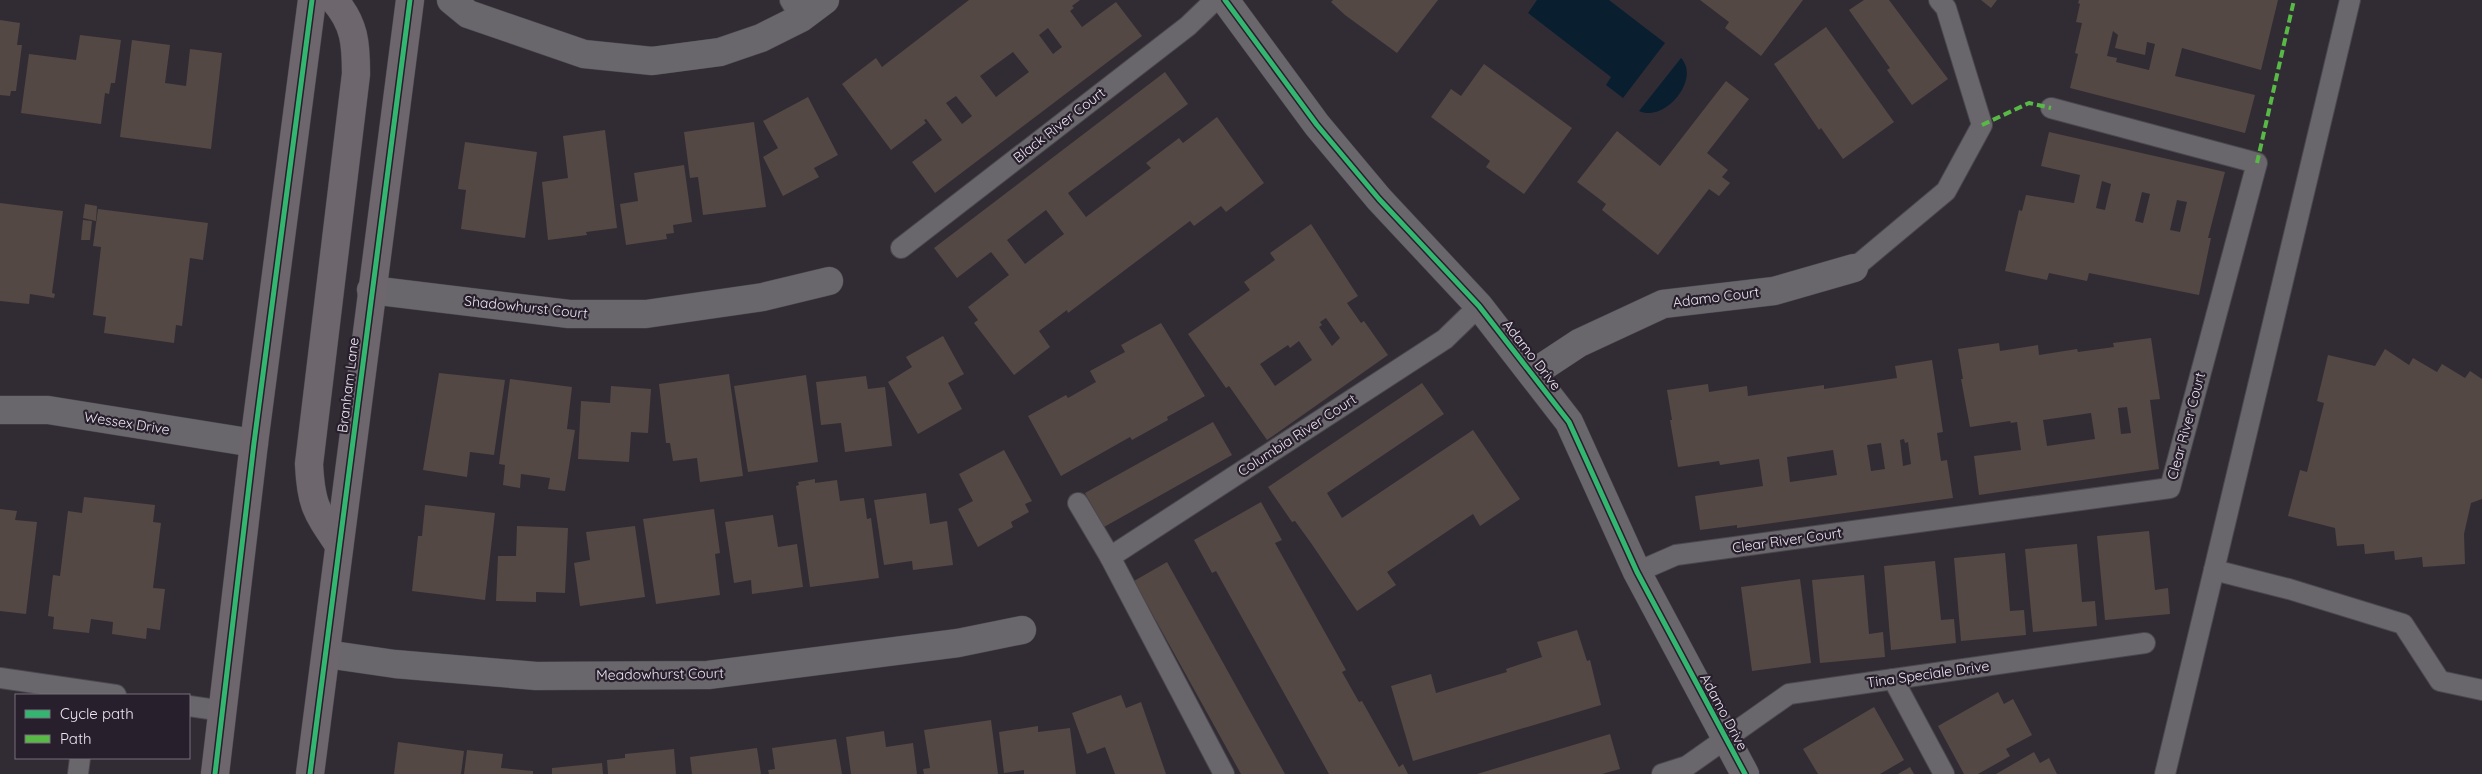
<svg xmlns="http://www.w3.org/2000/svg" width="2482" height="774" viewBox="0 0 2482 774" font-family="Quicksand,sans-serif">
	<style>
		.water { fill: #091f30 }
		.building { fill: #534843; fill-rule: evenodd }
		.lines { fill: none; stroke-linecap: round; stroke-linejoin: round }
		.lane-casing { stroke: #4b474f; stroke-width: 22 }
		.street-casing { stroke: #4b474f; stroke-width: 29 }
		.secondary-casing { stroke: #4b474f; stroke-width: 29 }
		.lane { stroke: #6a676c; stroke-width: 20 }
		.street { stroke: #6a676c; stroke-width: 28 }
		.secondary { stroke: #6d676d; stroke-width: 28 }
		.quiet { stroke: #58b947; stroke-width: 4; stroke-dasharray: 8 4; stroke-linecap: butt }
		.cycleway-casing { stroke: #281f2d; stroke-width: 8 }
		.cycleway { stroke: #33b770; stroke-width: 5 }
		.labels { text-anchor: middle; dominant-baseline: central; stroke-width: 4.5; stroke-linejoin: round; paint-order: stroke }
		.street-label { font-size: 14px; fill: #ede7f1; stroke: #281f2d }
	</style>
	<rect width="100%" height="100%" fill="#312c34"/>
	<g class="water">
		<polygon points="1537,0 1609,0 1665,43 1623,98 1606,85 1611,77 1528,13"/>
		<path d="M1681,58C1701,79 1665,123 1639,111Z"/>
	</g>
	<g class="building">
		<path d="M969,0H1080L1072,6L1074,8L1070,11L1082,27L1116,2L1142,36L935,193L912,162L942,140L926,119L924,120L926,123L891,150L842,84L876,58L882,67ZM1048,28L1062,47L1053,54L1039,35ZM1013,52L1029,72L996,97L980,76ZM956,96L972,116L962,124L946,103Z"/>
		<polygon points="1333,0 1438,0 1397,53 1345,15 1331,2"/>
		<polygon points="1700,0 1803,0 1761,56 1725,28 1729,22"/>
		<polygon points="1864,0 1889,0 1948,79 1912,105 1887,70 1890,68 1849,10"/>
		<polygon points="1981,0 1997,0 1991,8"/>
		<path d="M2079,0H2278L2261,70L2182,48L2175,76L2255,95L2245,133L2070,88L2078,54L2075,53L2082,23L2076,22L2080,4L2078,3ZM2113,31L2118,35L2115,48L2145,55L2147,42L2155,44L2149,70L2116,62L2117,58L2107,56Z"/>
		<polygon points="0,20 20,23 17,45 22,45 16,91 11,91 10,96 0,95"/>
		<polygon points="1826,27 1894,122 1843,159 1821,128 1819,130 1774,64"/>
		<polygon points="80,35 121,40 115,83 111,83 109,94 105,93 101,124 21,113 29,54 76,60"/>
		<polygon points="132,40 170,45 165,83 186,86 190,49 222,53 211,149 120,137"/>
		<polygon points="1484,64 1572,128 1524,194 1486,167 1490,161 1431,117 1451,89 1461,96"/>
		<path d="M1165,72L1188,104L1068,193L1086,217L1151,168L1146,163L1179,138L1183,143L1217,117L1264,183L1226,212L1221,206L1194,226L1190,221L1068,313L1067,310L1039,331L1050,347L1014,375L974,323L978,320L968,307L1009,275L991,252L957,278L934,248ZM1046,210L1064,234L1025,264L1007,240Z"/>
		<polygon points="1726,81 1749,99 1707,153 1728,170 1722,177 1730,183 1719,196 1709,189 1658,255 1602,210 1606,204 1577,182 1617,131 1660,166"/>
		<polygon points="808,97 838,155 814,168 819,177 783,196 763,157 778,148 763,121"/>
		<polygon points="754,122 766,207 703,215 698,177 690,178 684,132"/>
		<polygon points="605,130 617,228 586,232 587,235 548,240 542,182 568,178 563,136"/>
		<path d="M2049,132L2225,172L2208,238H2211L2199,295L2089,273L2087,281L2049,273L2047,280L2005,271L2019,210L2022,211L2026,195L2074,203L2080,175L2041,166ZM2102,181L2111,184L2105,210L2096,208ZM2142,192L2150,194L2143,223L2135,221ZM2177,200L2187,202L2180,232L2170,230Z"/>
		<polygon points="465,142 537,152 525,238 461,229 466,190 458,189"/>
		<polygon points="684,165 692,222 673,225 674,233 666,234 667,239 626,245 620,204 638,201 634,173"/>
		<polygon points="0,203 63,211 52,293 55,294 54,298 30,294 29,304 0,301"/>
		<polygon points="85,204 97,206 96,221 83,218"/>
		<polygon points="98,209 208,223 203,260 190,258 182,326 176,325 174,343 104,333 106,317 93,315 101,247 93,246"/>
		<polygon points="83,220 92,221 90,240 81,240"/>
		<path d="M1311,224L1358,296L1347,303L1361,323L1364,321L1388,355L1267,440L1229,386L1226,388L1188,334L1250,290L1244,282L1275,260L1270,253ZM1326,318L1340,338L1332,346L1319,327L1322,325L1320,322ZM1299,341L1312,360L1275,386L1260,364L1288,345L1290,348Z"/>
		<polygon points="1161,323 1205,396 1167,417 1168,420 1132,440 1130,437 1061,476 1028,416 1066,395 1068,398 1096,382 1090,371 1125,352 1121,345"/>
		<polygon points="943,336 964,374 948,383 962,409 918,434 888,382 912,367 906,357"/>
		<path d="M2151,338L2160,399L2150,400L2159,469L1979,495L1974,456L2021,450L2017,422L2011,423L2010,421L1970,427L1961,379H1963L1958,349L1999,343L2000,351L2038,345L2039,355L2077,349L2078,352L2114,347L2113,343ZM2127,407L2131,433L2121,434L2118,408ZM2091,413L2095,439L2047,446L2043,420Z"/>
		<polygon points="2385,349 2409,365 2413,358 2437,372 2442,364 2465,378 2470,371 2482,379 2482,499 2471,503 2464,534 2465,564 2423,567 2422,557 2395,560 2394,551 2365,554 2364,544 2337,546 2335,528 2288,516 2300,470 2307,472 2324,403 2317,401 2328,355 2375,366"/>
		<path d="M1932,360L1943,432L1937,433L1941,461L1947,460L1953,498L1737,528V525L1700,530L1695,496L1763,486L1759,459L1720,465L1719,461L1678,467L1670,420H1672L1667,390L1708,384L1709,392L1747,386L1748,396L1824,385V389L1897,378L1895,366ZM1904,439L1905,443L1908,442L1911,464L1903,466L1900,440ZM1881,443L1885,469L1871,471L1867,445ZM1833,450L1837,475L1790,482L1787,457Z"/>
		<polygon points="439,373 505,380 494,455 470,452 467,477 423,470"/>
		<polygon points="729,374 743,476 700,482 697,458 673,461 670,443 666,443 659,384"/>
		<polygon points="806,375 818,462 748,472 734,386"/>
		<polygon points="866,376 868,389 885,387 892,446 845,452 841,423 821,425 816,382"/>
		<polygon points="510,379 572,387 567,429 575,430 565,491 548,489 550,478 521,474 520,488 503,485 505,465 499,464"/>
		<polygon points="1422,383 1444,414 1327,493 1342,518 1473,430 1520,499 1480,526 1473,514 1387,572 1396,585 1357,611 1311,543 1295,521 1292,522 1268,487"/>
		<polygon points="611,386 651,389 648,433 631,432 629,462 578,459 581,401 610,403"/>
		<polygon points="1213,422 1232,455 1104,527 1085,493"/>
		<polygon points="1004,450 1032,501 1025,504 1029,512 1011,522 1013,527 978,547 958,509 973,501 959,474"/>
		<polygon points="815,479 815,483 837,480 840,501 864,498 867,519 871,518 879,578 810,587 796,486 799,485 798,482"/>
		<polygon points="926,493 930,524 947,521 953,565 913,570 912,561 884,565 874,500"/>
		<polygon points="84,497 155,505 153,522 161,523 153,588 165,589 160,630 147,628 146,639 112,634 113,622 91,619 89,633 53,629 54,617 48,616 53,575 60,576 68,511 82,513"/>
		<polygon points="1261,502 1282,540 1275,543 1346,670 1342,672 1359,702 1362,701 1399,767 1403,764 1408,774 1329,774 1216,571 1212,573 1194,540"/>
		<polygon points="425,505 495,513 485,600 412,591 418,536 422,536"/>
		<polygon points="0,509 17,511 15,520 37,522 26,614 0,611"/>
		<polygon points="714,509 720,553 715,554 720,595 656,604 643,519"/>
		<polygon points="773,515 778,547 797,544 803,587 752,594 751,580 734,583 725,522"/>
		<polygon points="517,526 568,528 565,593 536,592 536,602 496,601 498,556 516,556"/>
		<polygon points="635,526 645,597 580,606 574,563 590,560 586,532"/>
		<polygon points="2149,531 2155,590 2168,588 2170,614 2105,620 2097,536"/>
		<polygon points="2077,544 2082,602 2095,601 2097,626 2033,632 2025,549"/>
		<polygon points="2005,553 2010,611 2024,610 2026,635 1961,641 1954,558"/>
		<polygon points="1935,561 1941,620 1954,619 1956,643 1891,650 1884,566"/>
		<polygon points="1167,562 1285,774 1241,774 1134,581"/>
		<polygon points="1864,575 1869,634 1883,632 1885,657 1820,663 1812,580"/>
		<polygon points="1800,579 1811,663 1752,671 1741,587"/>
		<polygon points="1577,630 1587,661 1590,660 1601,705 1413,761 1391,686 1431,674 1436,693 1507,672 1506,669 1542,657 1537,642"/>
		<polygon points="1998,692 2004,704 2013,699 2032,735 2006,749 2010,756 1978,774 1964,774 1938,726"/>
		<polygon points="1121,695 1126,708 1141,702 1166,774 1115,774 1105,747 1087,754 1072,713"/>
		<polygon points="1874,707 1904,760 1880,774 1818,774 1803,749"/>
		<polygon points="991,720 998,774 924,774 923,769 930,768 924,730"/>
		<polygon points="1038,726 1038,732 1070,728 1076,774 1024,774 1024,770 1004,773 999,732"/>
		<polygon points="884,731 886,747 913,743 917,774 851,774 846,737"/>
		<polygon points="1610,734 1620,769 1602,774 1477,774"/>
		<polygon points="836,739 842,774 769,774 768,770 775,769 772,748"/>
		<polygon points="398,742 464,751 461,774 394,774"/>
		<polygon points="757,748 761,774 692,774 690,757"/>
		<polygon points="674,749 676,774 608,774 607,760 625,758 625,754"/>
		<polygon points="467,750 503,754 501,768 533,771 533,774 464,774"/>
		<polygon points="2034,752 2040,763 2049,758 2057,774 1996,774"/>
		<polygon points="602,763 603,774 552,774 552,768"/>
		<polygon points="1910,767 1914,774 1898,774"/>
	</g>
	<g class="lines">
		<defs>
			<g id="lane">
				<polyline points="790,0 801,18"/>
				<polyline points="901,248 1188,26 1215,0"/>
				<polyline points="1854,268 1946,191 1982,125 1946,8 1939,0"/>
				<polyline points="1078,503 1110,557 1224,774"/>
				<polyline points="1110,557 1445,339 1479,306"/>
				<polyline points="2214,570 2350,0"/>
				<polyline points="1637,572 1676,555 2170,488 2257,163 2051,108"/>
				<polyline points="0,678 116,695"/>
				<polyline points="1893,679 1944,774"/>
				<polyline points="189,706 223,711"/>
				<polyline points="78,774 80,758"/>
				<polyline points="1662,774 1687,766 1789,694 2145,643"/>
				<polyline points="2165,774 2214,570 2289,589 2403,624 2440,681 2482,690"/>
			</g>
			<g id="street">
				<polyline points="451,0 468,14 584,54 652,61 720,52 761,38 801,18 825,0"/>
				<polyline points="1225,0 1317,125 1379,199 1479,306 1569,422 1637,572 1745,774"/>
				<polyline points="371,290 569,314 646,314 763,297 829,281"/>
				<polyline points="1532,374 1579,343 1663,304 1774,291 1854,268"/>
				<polyline points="0,410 48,410 254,443"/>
				<polyline points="326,654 395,664 536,676 708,675 958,643 1022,630"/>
			</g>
			<g id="secondary">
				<path d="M334,0C355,24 356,44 356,74L309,464C311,505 316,511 339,545"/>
				<polyline points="215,774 254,443 312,0"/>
				<polyline points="310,774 410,0"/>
			</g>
		</defs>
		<use href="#lane" class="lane-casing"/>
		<use href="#street" class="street-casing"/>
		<use href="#secondary" class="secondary-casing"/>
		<use href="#lane" class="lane"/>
		<use href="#street" class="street"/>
		<use href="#secondary" class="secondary"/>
		<g class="quiet">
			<polyline points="1982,125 2029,103 2051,108"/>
			<polyline points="2257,163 2294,0"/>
		</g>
		<defs>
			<g id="cycleway">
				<polyline points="1225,0 1317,125 1379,199 1479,306 1569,422 1637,572 1745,774"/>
				<polyline points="215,774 254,443 312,0"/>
				<polyline points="310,774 410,0"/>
			</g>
		</defs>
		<use href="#cycleway" class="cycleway-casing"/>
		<use href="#cycleway" class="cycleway"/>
	</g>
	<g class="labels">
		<g class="street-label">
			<text transform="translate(1059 125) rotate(-38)">Black River Court</text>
			<text transform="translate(1716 297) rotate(-7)">Adamo Court</text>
			<text transform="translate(526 307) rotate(6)">Shadowhurst Court</text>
			<text transform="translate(1532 355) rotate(52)">Adamo Drive</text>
			<text transform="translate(348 385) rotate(-83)">Branham Lane</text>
			<text transform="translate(127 423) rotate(9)">Wessex Drive</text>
			<text transform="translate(2186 426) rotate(-75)">Clear River Court</text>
			<text transform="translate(1297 435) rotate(-33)">Columbia River Court</text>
			<text transform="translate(1787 540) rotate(-8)">Clear River Court</text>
			<text transform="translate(660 674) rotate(-1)">Meadowhurst Court</text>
			<text transform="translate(1928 674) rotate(-8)">Tina Speciale Drive</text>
			<text transform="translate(1724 712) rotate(62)">Adamo Drive</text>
		</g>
	</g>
	<rect x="15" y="694" width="175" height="65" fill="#281f2d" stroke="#776f7b"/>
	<rect x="25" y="710" width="25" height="8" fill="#33b770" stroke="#776f7b"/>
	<text x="60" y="719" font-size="15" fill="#ede7f1">Cycle path</text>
	<rect x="25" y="735" width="25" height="8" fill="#58b947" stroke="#776f7b"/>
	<text x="60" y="744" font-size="15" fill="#ede7f1">Path</text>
</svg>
